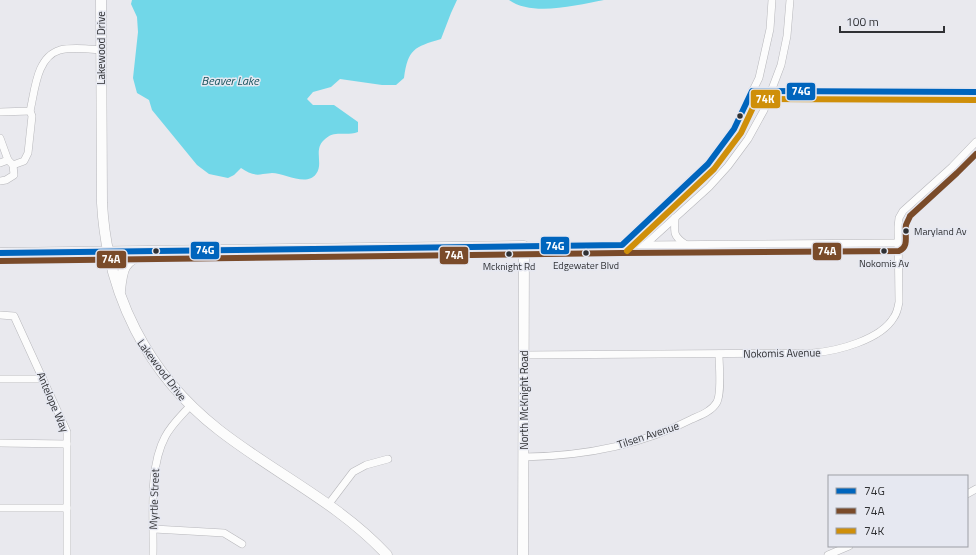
<svg xmlns="http://www.w3.org/2000/svg" width="976" height="555" viewBox="0 0 976 555" font-family="'Titillium Web',sans-serif">
	<style>
		.water { fill: #71d7e8 }
		.lines { fill: none; stroke-linecap: round; stroke-linejoin: round }
		.street-casing { stroke: #b7b7bb; stroke-width: 8 }
		.secondary-casing { stroke: #b7b7bb; stroke-width: 11 }
		.street { stroke: #fcfcfc; stroke-width: 7 }
		.secondary { stroke: #fcfcfc; stroke-width: 10 }
		.bus-1-casing { stroke: #e6e8f1; stroke-width: 9 }
		.bus-2-casing { stroke: #e6e8f1; stroke-width: 9 }
		.bus-3-casing { stroke: #e6e8f1; stroke-width: 9 }
		.bus-1 { stroke: #0065bd; stroke-width: 6 }
		.bus-2 { stroke: #7a4b2a; stroke-width: 6 }
		.bus-3 { stroke: #cf8f0a; stroke-width: 6 }
		.bus-dot { fill: #303134; stroke: #e6e8f1; stroke-width: 1.5 }
		.labels { text-anchor: middle; dominant-baseline: central; stroke-width: 3; stroke-linejoin: round; paint-order: stroke }
		.bus-label { font-size: 10px; fill: #303134; stroke: #e6e8f1 }
		.street-label { font-size: 11px; fill: #303134; stroke: #e6e8f1 }
		.water-label { font-size: 12px; font-style: italic; fill: #14505a; stroke: #e6e8f1 }
		.line-badge { stroke: #e6e8f1; stroke-width: 1.5 }
		.badge-label { font-size: 11px; text-anchor: middle; font-weight: bold; fill: #fff }
	</style>
	<rect width="100%" height="100%" fill="#e9e9ee"/>
	<g class="water">
		<path d="M132,0H457L451,13L441,39C414,47 408,49 404,78L396,85H382L340,79L331,87L313,92L307,99L313,105H334L358,122V132C344,137 335,129 324,140C313,150 324,164 316,174C307,187 284,173 272,173C270,173 266,174 263,174C254,176 249,173 241,168L234,175L228,178L209,174L197,165L152,110L149,100L137,93L133,78L138,32L137,17L131,4Z"/>
		<path d="M509,0H604C576,5 533,17 509,0Z"/>
	</g>
	<g class="lines">
		<defs>
			<g id="street">
				<polyline points="752,91 976,92"/>
				<path d="M0,112L30,111C35,91 36,57 60,50C73,47 88,49 101,50"/>
				<polyline points="0,138 8,160 13,165 24,161 28,153 32,116 30,111"/>
				<polyline points="0,163 8,160"/>
				<polyline points="0,181 6,180 14,175 13,165"/>
				<path d="M675,218C674,232 673,236 685,244"/>
				<polyline points="646,244 709,187 728,166 748,139 764,110 781,65 787,36 790,0"/>
				<polyline points="622,245 708,164 734,129 759,78 770,29 772,0"/>
				<polyline points="524,246 898,243"/>
				<polyline points="0,315 14,316 67,432 67,555"/>
				<path d="M524,355L813,353C837,351 881,340 894,317C897,313 898,308 899,302L898,227L899,218L903,211L952,167L976,142"/>
				<polyline points="0,379 43,379"/>
				<polyline points="0,443 67,444"/>
				<path d="M524,457C582,456 640,446 692,419C701,415 712,411 717,402C722,391 719,366 719,354"/>
				<polyline points="967,494 976,489"/>
				<polyline points="328,505 353,472 366,465 388,459"/>
				<polyline points="0,508 67,508"/>
				<polyline points="154,529 224,533 242,544"/>
				<path d="M153,555C154,519 148,469 165,437C171,425 181,416 190,406"/>
				<polyline points="828,555 849,546"/>
			</g>
			<g id="secondary">
				<path d="M101,0L102,203C107,294 147,374 219,430C274,473 339,503 387,555"/>
				<polyline points="0,253 524,246 523,555"/>
				<path d="M120,291C122,270 123,260 146,254"/>
			</g>
		</defs>
		<use href="#street" class="street-casing"/>
		<use href="#secondary" class="secondary-casing"/>
		<use href="#street" class="street"/>
		<use href="#secondary" class="secondary"/>
		<defs>
			<polyline id="bus-1" points="0,253 622,245 708,164 734,129 752,91 976,92"/>
			<path id="bus-2" d="M0,261L622,253L899,251C910,247 904,234 906,225C907,222 909,219 910,216L957,173L976,154"/>
			<polyline id="bus-3" points="627,251 714,169 741,133 757,99 976,100"/>
		</defs>
		<use href="#bus-1" class="bus-1-casing"/>
		<use href="#bus-2" class="bus-2-casing"/>
		<use href="#bus-3" class="bus-3-casing"/>
		<use href="#bus-1" class="bus-1"/>
		<use href="#bus-2" class="bus-2"/>
		<use href="#bus-3" class="bus-3"/>
	</g>
	<g class="bus-dot">
		<circle cx="740" cy="116" r="3.5"/>
		<circle cx="906" cy="231" r="3.5"/>
		<circle cx="156" cy="251" r="3.5"/>
		<circle cx="884" cy="251" r="3.5"/>
		<circle cx="586" cy="253" r="3.5"/>
		<circle cx="509" cy="254" r="3.5"/>
	</g>
	<g class="labels">
		<g class="bus-label">
			<text x="914" y="231" text-anchor="start">Maryland Av</text>
			<text x="884" y="263">Nokomis Av</text>
			<text x="586" y="265">Edgewater Blvd</text>
			<text x="509" y="266">Mcknight Rd</text>
		</g>
		<g class="street-label">
			<text transform="translate(101 48) rotate(-90)">Lakewood Drive</text>
			<text transform="translate(782 353) rotate(-1)">Nokomis Avenue</text>
			<text transform="translate(162 370) rotate(53)">Lakewood Drive</text>
			<text transform="translate(524 400) rotate(-90)">North McKnight Road</text>
			<text transform="translate(53 402) rotate(67)">Antelope Way</text>
			<text transform="translate(648 435) rotate(-18)">Tilsen Avenue</text>
			<text transform="translate(154 499) rotate(-88)">Myrtle Street</text>
		</g>
		<g class="water-label">
			<text x="230" y="80">Beaver Lake</text>
		</g>
	</g>
	<g class="line-badge">
		<rect x="786" y="82" width="30" height="19" rx="4" fill="#0065bd"/>
		<rect x="750" y="89" width="31" height="20" rx="4" fill="#cf8f0a"/>
		<rect x="540" y="236" width="30" height="19" rx="4" fill="#0065bd"/>
		<rect x="190" y="241" width="30" height="19" rx="4" fill="#0065bd"/>
		<rect x="812" y="242" width="30" height="19" rx="4" fill="#7a4b2a"/>
		<rect x="439" y="246" width="30" height="19" rx="4" fill="#7a4b2a"/>
		<rect x="96" y="250" width="31" height="19" rx="4" fill="#7a4b2a"/>
	</g>
	<g class="badge-label">
		<text x="801" y="95">74G</text>
		<text x="765" y="103">74K</text>
		<text x="555" y="250">74G</text>
		<text x="205" y="254">74G</text>
		<text x="827" y="255">74A</text>
		<text x="454" y="259">74A</text>
		<text x="111" y="263">74A</text>
	</g>
	<rect x="828" y="475" width="140" height="72" fill="#e6e8f1" stroke="#9d9fa5"/>
	<rect x="836" y="488" width="20" height="6" fill="#0065bd" stroke="#9d9fa5"/>
	<text x="864" y="495" font-size="12" fill="#303134">74G</text>
	<rect x="836" y="508" width="20" height="6" fill="#7a4b2a" stroke="#9d9fa5"/>
	<text x="864" y="515" font-size="12" fill="#303134">74A</text>
	<rect x="836" y="528" width="20" height="6" fill="#cf8f0a" stroke="#9d9fa5"/>
	<text x="864" y="535" font-size="12" fill="#303134">74K</text>
	<path d="M840 26v6h104v-6" fill="none" stroke="#303134" stroke-width="2"/>
	<text x="846" y="26" font-size="12" fill="#303134" stroke="#e6e8f1" stroke-width="3" paint-order="stroke">100 m</text>
</svg>
